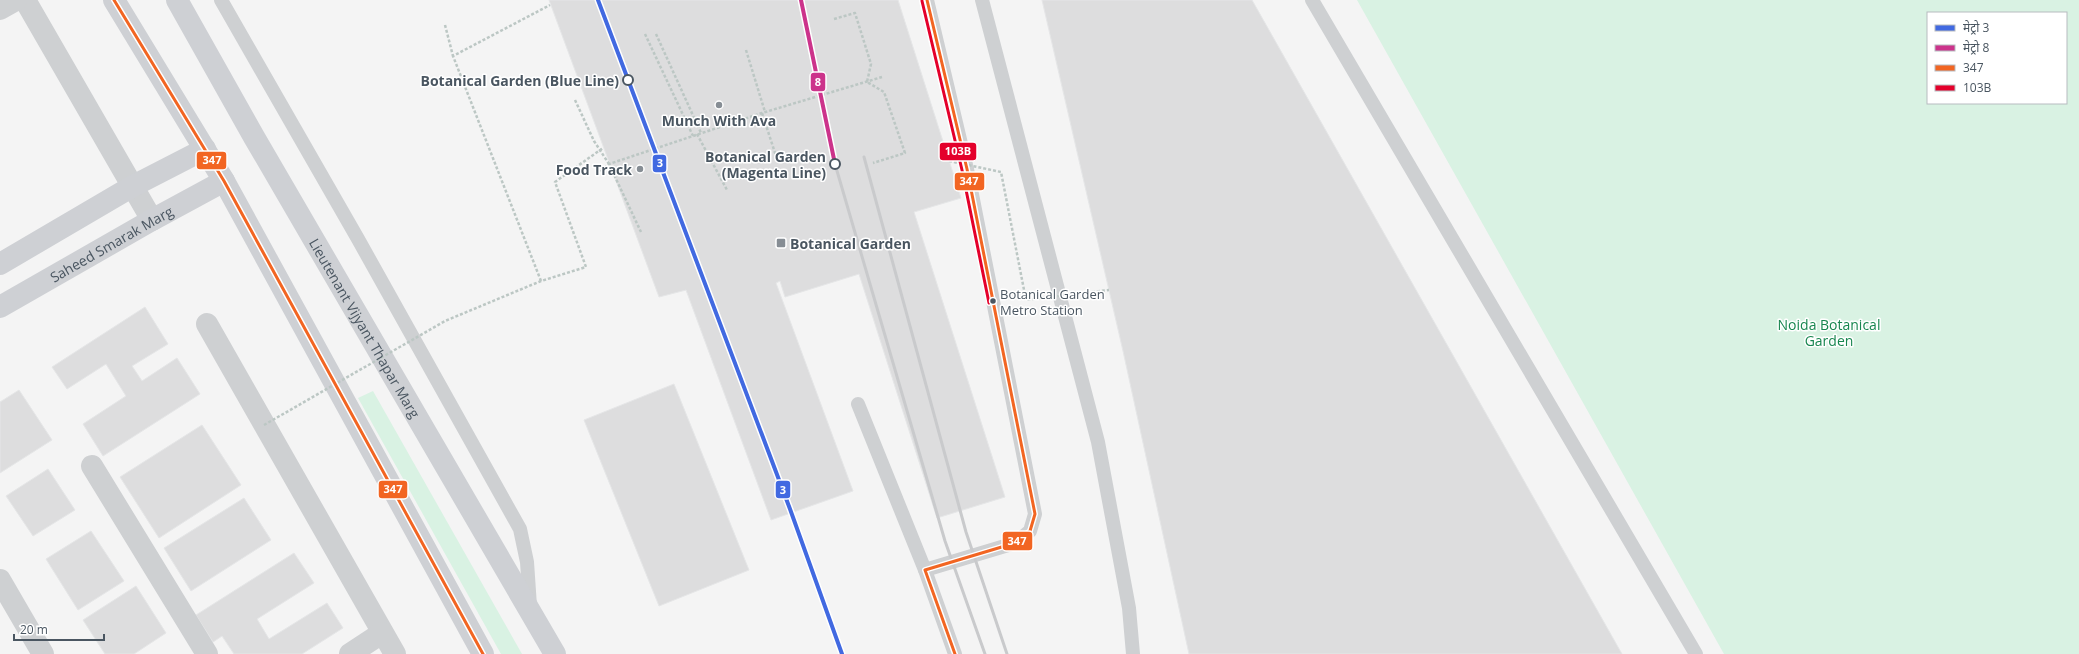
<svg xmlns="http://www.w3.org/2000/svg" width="2079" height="654" viewBox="0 0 2079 654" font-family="'Open Sans','Noto Sans Devanagari',sans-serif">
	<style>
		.green { fill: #d9f2e3; fill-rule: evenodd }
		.building { fill: #ddddde; stroke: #e5e6e7 }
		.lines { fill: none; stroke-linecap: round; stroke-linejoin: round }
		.path { stroke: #bcc7c4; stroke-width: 2.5; stroke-dasharray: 3 2; stroke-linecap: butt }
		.lane { stroke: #ced0d2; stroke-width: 14 }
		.street { stroke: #ced0d2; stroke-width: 22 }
		.secondary { stroke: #ced0d4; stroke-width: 22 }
		.rail { stroke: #c9cacc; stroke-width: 3 }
		.path-bridge { stroke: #bcc7c4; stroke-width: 2.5; stroke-dasharray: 3 2; stroke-linecap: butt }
		.bus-1-casing { stroke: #fff; stroke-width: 6 }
		.bus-2-casing { stroke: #fff; stroke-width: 6 }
		.bus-1 { stroke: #f26522; stroke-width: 3 }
		.bus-2 { stroke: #e4002b; stroke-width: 3 }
		.metro-1-casing { stroke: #fff; stroke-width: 7 }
		.metro-2-casing { stroke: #fff; stroke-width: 7 }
		.metro-1 { stroke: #4169e1; stroke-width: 4 }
		.metro-2 { stroke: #cc338b; stroke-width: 4 }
		.stop-dot { fill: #fff; stroke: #4a5661; stroke-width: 2 }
		.poi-dot { fill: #868d94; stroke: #fff; stroke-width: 1.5 }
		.bus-dot { fill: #4a5661; stroke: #fff; stroke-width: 1.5 }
		.labels { text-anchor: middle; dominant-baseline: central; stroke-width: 3; stroke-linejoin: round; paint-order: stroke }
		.bus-label { font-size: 13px; fill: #4a5661; stroke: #fff; text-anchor: start }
		.stop-label { font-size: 14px; font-weight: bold; fill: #4a5661; stroke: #fff; text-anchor: end }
		.poi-label { font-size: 14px; font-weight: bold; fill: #4a5661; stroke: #fff }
		.street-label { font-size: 14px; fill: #4a5661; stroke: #fff }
		.park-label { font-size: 14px; fill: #17864f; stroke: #fff }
		.line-badge { stroke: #fff; stroke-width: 1.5 }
		.badge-label { font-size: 11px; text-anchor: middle; font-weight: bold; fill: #fff }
	</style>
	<rect width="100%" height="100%" fill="#f4f4f4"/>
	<g class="green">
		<path d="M1357,0H2079V654H1724ZM1928,13H2066V103H1928Z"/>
		<polygon points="373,391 522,654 501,654 358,398"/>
	</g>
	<g class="building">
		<polygon points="549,0 898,0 961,198 914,212 1005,497 937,518 859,274 785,297 780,281 776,283 853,491 771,520 686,290 659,297"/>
		<polygon points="1042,0 1252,0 1622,654 1189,654 1123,351"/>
		<polygon points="145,307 168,344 132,366 142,381 177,358 200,394 103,456 83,424 126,396 106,364 67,389 52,367"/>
		<polygon points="674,384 749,570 659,606 584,420"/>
		<polygon points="19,390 52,440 0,473 0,402"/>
		<polygon points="202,425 241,485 159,538 120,477"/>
		<polygon points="48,469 75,510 33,536 6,496"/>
		<polygon points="244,498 271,540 191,591 164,548"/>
		<polygon points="91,531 124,581 78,610 46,559"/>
		<polygon points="294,553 314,583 257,619 269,639 327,603 343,628 302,654 234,654 222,636 213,642 196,615"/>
		<polygon points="136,586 166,633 134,654 105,654 83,620"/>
	</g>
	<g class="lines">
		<g class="path">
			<polyline points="834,19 855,13 871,64 867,82 884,92 905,153 873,163"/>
			<polyline points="445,25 453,56"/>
			<polyline points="645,34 693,136"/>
			<polyline points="656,34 701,133"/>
			<polyline points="746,50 765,112"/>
			<polyline points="575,100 594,141 609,164 641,232"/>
			<polyline points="762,113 778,162"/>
			<polyline points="697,134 727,190"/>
			<polyline points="597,175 609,164 762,113 882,77"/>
			<polyline points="541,281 453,56 550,5"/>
		</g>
		<g class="lane">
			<polyline points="221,0 358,239 520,529 527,562 530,606"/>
			<polyline points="982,0 1098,442 1129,608 1133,654"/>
			<polyline points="1312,0 1696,654"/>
			<polyline points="858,404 925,570 955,654"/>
			<polyline points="925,570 1015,543 1030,531 1035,514 967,169 927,0"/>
		</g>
		<g class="street">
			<polyline points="25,0 152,220"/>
			<polyline points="0,9 16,0"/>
			<polyline points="207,324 395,654"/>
			<polyline points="92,466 207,654"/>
			<polyline points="0,580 43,654"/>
			<polyline points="350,654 382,633"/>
		</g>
		<g class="secondary">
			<polyline points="114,0 224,181 483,654"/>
			<path id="s1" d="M177,0L254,137L555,654"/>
			<polyline points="0,264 133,186 205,149"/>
			<path id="s2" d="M0,307L152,220L224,181"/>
		</g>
		<g class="rail">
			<polyline points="864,157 966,532 1007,654"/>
			<polyline points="835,164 945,541 985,654"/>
		</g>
		<g class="path-bridge">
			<polyline points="949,161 1001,172 1026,300 1109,290"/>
			<polyline points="264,425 445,321 541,281 586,267 555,182 603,148"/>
		</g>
		<defs>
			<g id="bus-1">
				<polyline points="114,0 224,181 483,654"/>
				<polyline points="927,0 967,169 1035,514 1030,531 1015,543 925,570 955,654"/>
			</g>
			<polyline id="bus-2" points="922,1 962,170 989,303"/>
		</defs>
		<use href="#bus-1" class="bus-1-casing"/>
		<use href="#bus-2" class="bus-2-casing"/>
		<use href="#bus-1" class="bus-1"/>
		<use href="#bus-2" class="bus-2"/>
		<defs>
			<polyline id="metro-1" points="598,0 790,509 842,654"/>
			<polyline id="metro-2" points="801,0 835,164"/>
		</defs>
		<use href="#metro-1" class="metro-1-casing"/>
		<use href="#metro-2" class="metro-2-casing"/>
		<use href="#metro-1" class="metro-1"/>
		<use href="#metro-2" class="metro-2"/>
	</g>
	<g class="stop-dot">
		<circle cx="628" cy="80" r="5"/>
		<circle cx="835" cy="164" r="5"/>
	</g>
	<g class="poi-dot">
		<circle cx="719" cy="105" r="4"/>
		<circle cx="640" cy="169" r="4"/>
		<rect x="776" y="238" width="10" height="10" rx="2"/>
	</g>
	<circle class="bus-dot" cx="993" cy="301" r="3.5"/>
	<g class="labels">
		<g class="bus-label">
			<text x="1000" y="294">Botanical Garden<tspan x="1000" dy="16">Metro Station</tspan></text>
		</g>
		<g class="stop-label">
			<text x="619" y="80">Botanical Garden (Blue Line)</text>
			<text x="826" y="156">Botanical Garden<tspan x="826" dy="16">(Magenta Line)</tspan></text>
		</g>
		<g class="poi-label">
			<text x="719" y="120">Munch With Ava</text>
			<text x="632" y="169" text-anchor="end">Food Track</text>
			<text x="790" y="243" text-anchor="start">Botanical Garden</text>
		</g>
		<g class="street-label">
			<text stroke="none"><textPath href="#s2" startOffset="128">Saheed Smarak Marg</textPath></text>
			<text stroke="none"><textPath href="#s1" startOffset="378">Lieutenant Vijyant Thapar Marg</textPath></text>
		</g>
		<g class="park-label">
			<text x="1829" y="324">Noida Botanical<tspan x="1829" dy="16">Garden</tspan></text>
		</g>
	</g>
	<g class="line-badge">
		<rect x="810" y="72" width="16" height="20" rx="4" fill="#cc338b"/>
		<rect x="939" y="142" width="38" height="19" rx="4" fill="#e4002b"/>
		<rect x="196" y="151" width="31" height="19" rx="4" fill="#f26522"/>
		<rect x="652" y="154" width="15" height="19" rx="4" fill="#4169e1"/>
		<rect x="954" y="172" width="31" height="19" rx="4" fill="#f26522"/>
		<rect x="378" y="480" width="30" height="19" rx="4" fill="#f26522"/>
		<rect x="775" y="480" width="16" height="19" rx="4" fill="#4169e1"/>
		<rect x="1002" y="531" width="31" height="20" rx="4" fill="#f26522"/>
	</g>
	<g class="badge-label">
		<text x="818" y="86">8</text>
		<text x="958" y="155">103B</text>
		<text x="212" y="164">347</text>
		<text x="660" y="167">3</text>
		<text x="969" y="185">347</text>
		<text x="393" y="493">347</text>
		<text x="783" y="494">3</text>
		<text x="1017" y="545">347</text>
	</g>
	<rect x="1927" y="12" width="140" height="92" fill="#ffffff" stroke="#b7bbc0"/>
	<rect x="1935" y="25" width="20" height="6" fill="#4169e1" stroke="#b7bbc0"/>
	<text x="1963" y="32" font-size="12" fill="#4a5661">मेट्रो 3</text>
	<rect x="1935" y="45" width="20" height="6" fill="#cc338b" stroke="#b7bbc0"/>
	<text x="1963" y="52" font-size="12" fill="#4a5661">मेट्रो 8</text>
	<rect x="1935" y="65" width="20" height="6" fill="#f26522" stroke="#b7bbc0"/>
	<text x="1963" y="72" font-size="12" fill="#4a5661">347</text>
	<rect x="1935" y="85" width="20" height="6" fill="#e4002b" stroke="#b7bbc0"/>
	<text x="1963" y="92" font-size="12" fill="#4a5661">103B</text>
	<path d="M14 634v6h90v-6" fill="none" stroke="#4a5661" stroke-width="2"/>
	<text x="20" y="634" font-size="12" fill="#4a5661" stroke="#ffffff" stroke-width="3" paint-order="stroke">20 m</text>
</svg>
